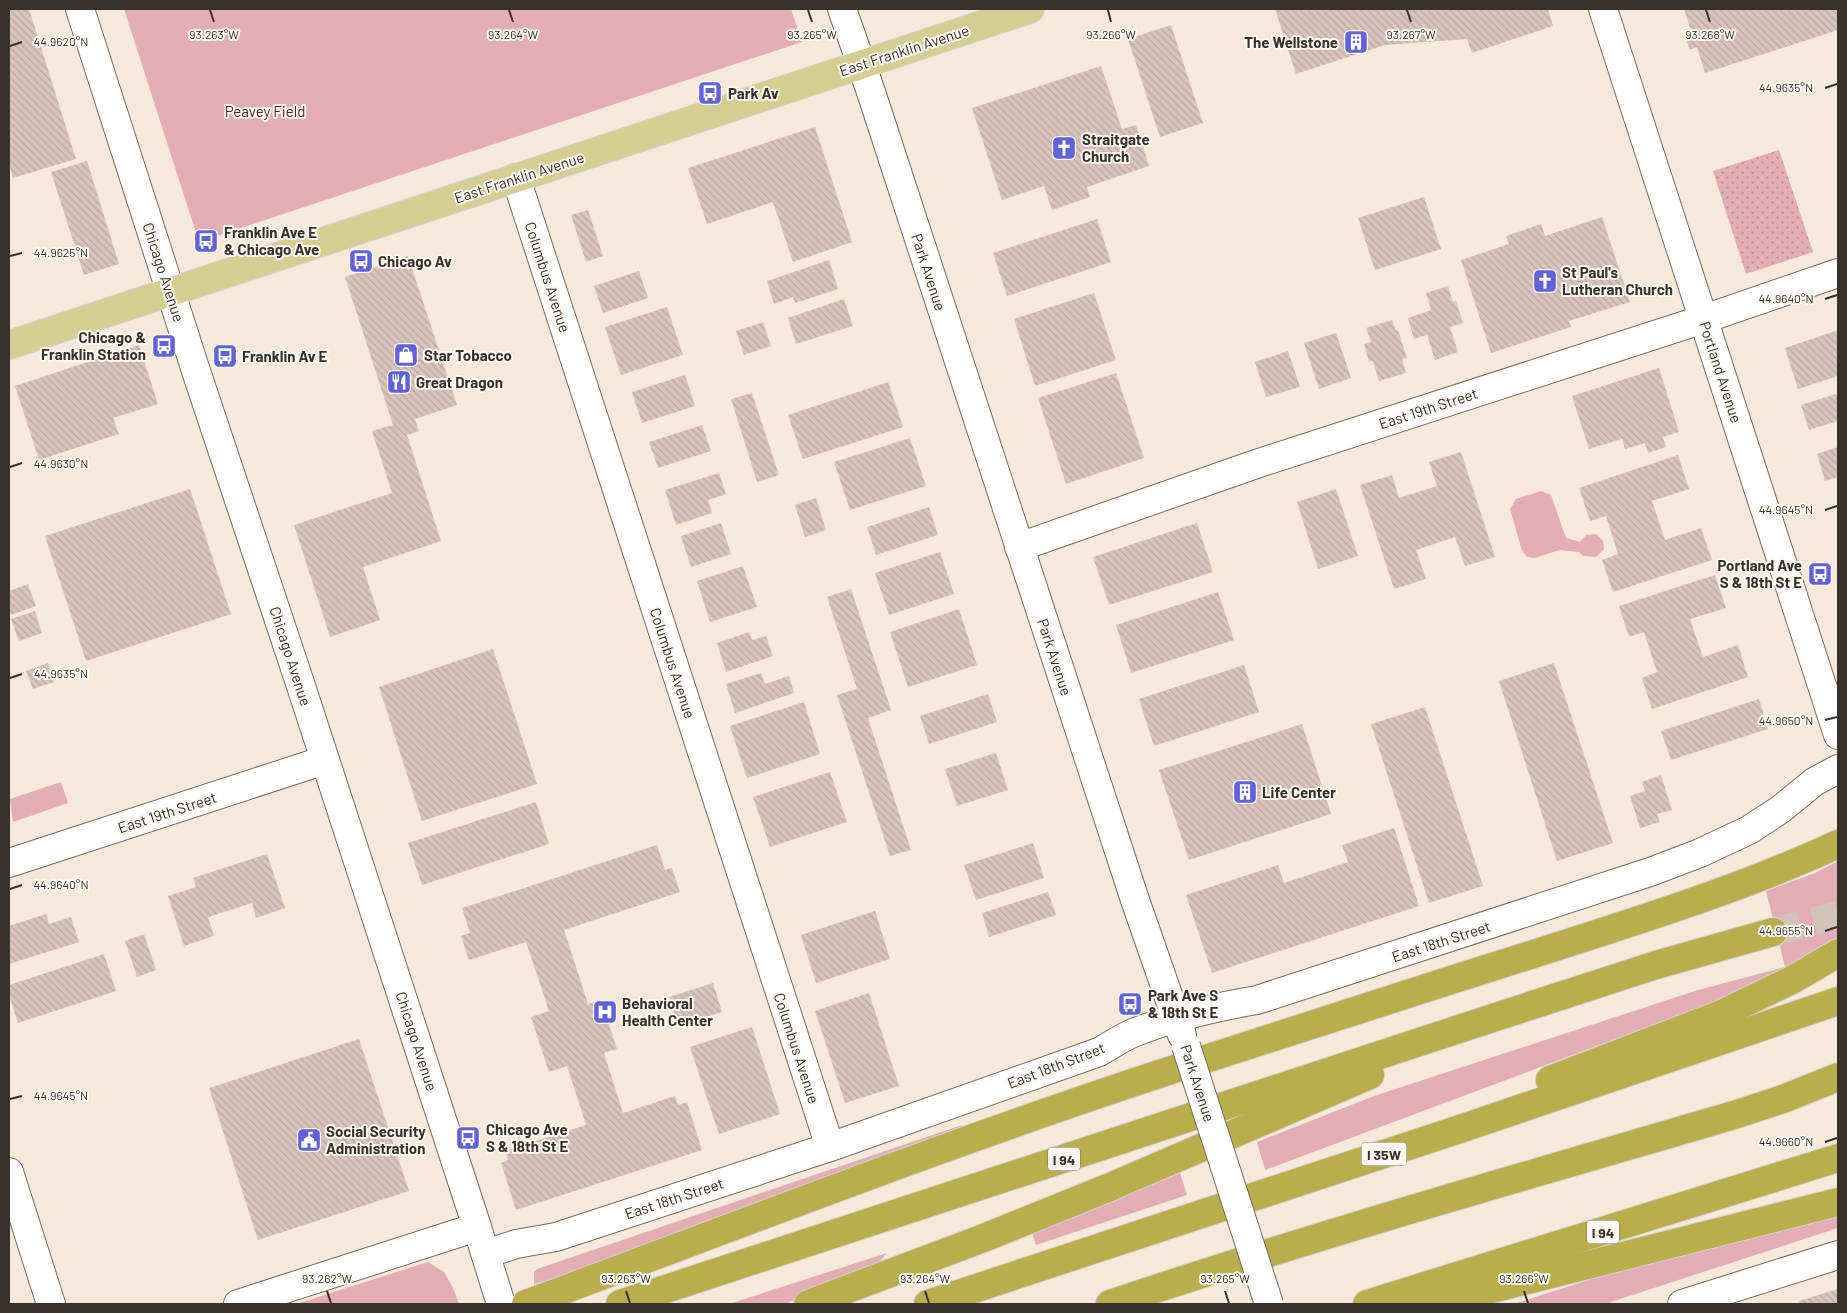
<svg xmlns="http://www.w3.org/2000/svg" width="1847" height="1313" viewBox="0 0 1847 1313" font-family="Barlow,sans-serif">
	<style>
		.green { fill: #e2adb4 }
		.garden { fill: url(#garden-dots) }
		.building { fill: url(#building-back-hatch) }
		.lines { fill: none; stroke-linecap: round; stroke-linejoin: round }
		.highway-tunnel { stroke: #d1c4b6; stroke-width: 28; stroke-dasharray: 28 14; stroke-linecap: butt }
		.minor-casing { stroke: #766a5c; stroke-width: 30 }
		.major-casing { stroke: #d3d2d0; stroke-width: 30 }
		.highway-casing { stroke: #d3d2d0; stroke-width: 30 }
		.minor { stroke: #fff; stroke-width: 28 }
		.major { stroke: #d5ce93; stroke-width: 28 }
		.highway { stroke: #b9ae4b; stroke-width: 28 }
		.minor-bridge-casing { stroke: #766a5c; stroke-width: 30; stroke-linecap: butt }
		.minor-bridge { stroke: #fff; stroke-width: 28 }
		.ticks { fill: none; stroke: #37312b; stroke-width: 2 }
		.labels { text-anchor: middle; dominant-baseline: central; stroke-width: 4; stroke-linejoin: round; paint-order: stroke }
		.shield { fill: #fdf8f1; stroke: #726d66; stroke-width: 1 }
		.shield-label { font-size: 14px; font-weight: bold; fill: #37312b }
		.poi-label { font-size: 15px; font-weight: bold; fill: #37312b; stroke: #fdf8f1; text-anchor: start }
		.street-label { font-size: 15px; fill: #37312b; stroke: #fdf8f1 }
		.park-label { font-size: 15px; fill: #62202e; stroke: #fdf8f1 }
		.ticks-label { font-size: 12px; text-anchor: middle; fill: #37312b; stroke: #fdf8f1; stroke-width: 4; stroke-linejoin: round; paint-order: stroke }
	</style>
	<defs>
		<pattern id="garden-dots" width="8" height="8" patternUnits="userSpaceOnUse" patternTransform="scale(1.25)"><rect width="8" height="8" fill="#e2adb4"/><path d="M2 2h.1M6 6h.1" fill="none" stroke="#b88d93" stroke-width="1.8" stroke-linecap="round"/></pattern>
		<pattern id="building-back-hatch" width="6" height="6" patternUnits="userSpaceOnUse" patternTransform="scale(1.25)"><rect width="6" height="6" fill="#d9c3bc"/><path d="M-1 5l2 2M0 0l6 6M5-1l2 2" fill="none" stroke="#bba8a2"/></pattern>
	</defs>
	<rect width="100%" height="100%" fill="#f7e9d9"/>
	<g class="green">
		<polygon points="124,9 791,9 802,42 199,242"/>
		<polygon points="1541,491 1551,495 1566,538 1580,542 1586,535 1596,534 1603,541 1604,549 1596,557 1583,556 1579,552 1560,550 1534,558 1527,557 1522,551 1510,509 1516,499"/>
		<polygon points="61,782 68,803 13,822 10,799"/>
		<polygon points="1838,861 1838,943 1784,976 1265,1170 1257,1142 1374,1096 1698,990 1785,967 1766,891 1815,873"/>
		<polygon points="962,1125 956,1134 582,1270 534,1284 534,1272 537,1269"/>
		<polygon points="1180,1173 1187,1195 1036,1245 1032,1233"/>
		<polygon points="1838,1215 1838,1228 1605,1304 1514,1304 1635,1265"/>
		<polygon points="887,1253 879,1262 849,1279 784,1304 729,1304"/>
		<polygon points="428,1262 444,1272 453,1288 459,1304 296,1304"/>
	</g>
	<polygon class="garden" points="1779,150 1813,252 1746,274 1713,171"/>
	<g class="building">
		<polygon points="15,9 29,9 76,159 13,178 9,164 9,11"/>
		<polygon points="1275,9 1548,9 1553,26 1472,53 1467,39 1385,45 1296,74"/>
		<polygon points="1684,9 1838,9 1838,30 1705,73 1697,47 1690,50 1685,36 1692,34"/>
		<polygon points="1171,25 1203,123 1160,137 1128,39"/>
		<polygon points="1101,66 1122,129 1136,125 1149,166 1087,187 1090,197 1052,210 1044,186 1002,200 972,108"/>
		<polygon points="815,127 852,242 793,262 773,202 707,224 688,168"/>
		<polygon points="87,161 119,264 84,275 51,172"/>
		<polygon points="1424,197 1441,249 1375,270 1358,218"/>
		<polygon points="588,210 603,256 586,262 571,215"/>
		<polygon points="1602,217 1630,302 1569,321 1571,327 1491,353 1461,260 1509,244 1506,236 1541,224 1545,236"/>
		<polygon points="1097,219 1111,262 1007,296 993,253"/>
		<polygon points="408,256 457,405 415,419 419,431 407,435 441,541 363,567 380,620 330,637 294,525 392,493 372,431 393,425 345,277"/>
		<polygon points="829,260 838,289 795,303 793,297 774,304 767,281"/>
		<polygon points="639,271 648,298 603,313 594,286"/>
		<polygon points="1448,286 1453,302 1456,301 1463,323 1450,327 1458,352 1435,360 1427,335 1414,339 1408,318 1431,310 1426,293"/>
		<polygon points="1094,293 1116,360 1035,386 1014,319"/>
		<polygon points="844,299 853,326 796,344 788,318"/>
		<polygon points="667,307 683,355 621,375 605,327"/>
		<polygon points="1392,320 1396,331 1398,330 1407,358 1402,359 1406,373 1379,381 1373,361 1369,362 1364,344 1371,342 1366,328"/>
		<polygon points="763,322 771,346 744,355 736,331"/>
		<polygon points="1838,330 1838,376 1798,389 1785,348"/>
		<polygon points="1336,333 1351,378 1319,389 1304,343"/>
		<polygon points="139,345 158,404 113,418 119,434 39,460 15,386"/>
		<polygon points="1288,351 1300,387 1266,397 1255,362"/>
		<polygon points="1659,368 1679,432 1663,437 1666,447 1648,453 1645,443 1625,449 1622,439 1589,449 1572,396"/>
		<polygon points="1116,373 1144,458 1066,484 1038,398"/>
		<polygon points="685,375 695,406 642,423 632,392"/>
		<polygon points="888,382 903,427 803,459 788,415"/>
		<polygon points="752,393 779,475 757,482 731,399"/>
		<polygon points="1836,394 1838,399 1838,421 1809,430 1801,405"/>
		<polygon points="702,425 711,451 658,468 649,442"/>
		<polygon points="910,438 926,486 850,510 834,462"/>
		<polygon points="1838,447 1838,477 1825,481 1817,454"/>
		<polygon points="1461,452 1495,557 1465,566 1455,537 1416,550 1426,579 1394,589 1360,485 1392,475 1399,498 1437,486 1429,462"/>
		<polygon points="1678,455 1689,489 1652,501 1665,540 1701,528 1712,560 1613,592 1602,560 1618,554 1606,516 1590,521 1579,488"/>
		<polygon points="719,473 726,494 708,500 712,513 676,525 665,490"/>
		<polygon points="190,489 231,614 86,661 45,536"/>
		<polygon points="1336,489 1358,556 1318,569 1297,502"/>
		<polygon points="816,498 826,530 805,537 795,505"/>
		<polygon points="929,507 938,535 876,555 867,527"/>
		<polygon points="721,523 731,554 691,567 681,536"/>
		<polygon points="1197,523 1213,572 1109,605 1093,557"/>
		<polygon points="940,552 954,594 889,615 875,573"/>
		<polygon points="743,566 757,607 710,622 697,581"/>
		<polygon points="1715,575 1726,608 1690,619 1703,657 1738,645 1748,677 1652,709 1642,678 1657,672 1644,632 1629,637 1619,606"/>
		<polygon points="28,584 36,606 11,615 9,608 9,591"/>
		<polygon points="851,589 891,710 868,718 911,850 890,856 837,695 857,689 827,597"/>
		<polygon points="1218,592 1234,640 1131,673 1116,625"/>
		<polygon points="959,609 977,665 908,687 890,632"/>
		<polygon points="35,611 42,633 19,641 11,619"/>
		<polygon points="749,632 752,640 766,636 773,656 726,672 717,643"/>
		<polygon points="493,649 537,784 422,821 379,687"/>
		<polygon points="48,663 54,682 33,689 26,671"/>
		<polygon points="1554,663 1613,843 1557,861 1499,681"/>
		<polygon points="1244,665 1259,712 1154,746 1139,699"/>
		<polygon points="761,673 765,684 789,676 794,693 735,713 726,684"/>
		<polygon points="988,694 997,722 929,744 920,716"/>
		<polygon points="1759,699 1768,729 1671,760 1661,731"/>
		<polygon points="804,702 820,754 747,778 730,726"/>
		<polygon points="1425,707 1483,886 1429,903 1371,724"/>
		<polygon points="1302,724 1331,814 1189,860 1159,770"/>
		<polygon points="996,753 1008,790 957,806 945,769"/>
		<polygon points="830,772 847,822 770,847 753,797"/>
		<polygon points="1661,775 1672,810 1657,814 1660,822 1640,828 1630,796 1645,791 1642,782"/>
		<polygon points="536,802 549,844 422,885 408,843"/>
		<polygon points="1394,828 1419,906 1212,973 1186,895 1278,865 1284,883 1348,862 1342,845"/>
		<polygon points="1033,843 1044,878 976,900 964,865"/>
		<polygon points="657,845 665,870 672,868 680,892 564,930 588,1004 601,1000 617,1049 604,1053 623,1113 675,1096 678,1105 687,1102 702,1150 516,1210 501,1163 508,1160 505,1151 586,1125 567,1066 549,1072 531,1017 549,1011 526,942 469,960 461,936 470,933 462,908"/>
		<polygon points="267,854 285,908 256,918 252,903 208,917 214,936 184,946 168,896 196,887 193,878"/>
		<polygon points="1048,892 1056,915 989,937 982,913"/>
		<polygon points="875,911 890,959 816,983 801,935"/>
		<polygon points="46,914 49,924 71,917 79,942 9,964 9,926"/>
		<polygon points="144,934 156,970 137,977 125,941"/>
		<polygon points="104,954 116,991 18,1023 9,995 9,985"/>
		<polygon points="713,983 722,1012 678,1026 669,997"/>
		<polygon points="869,993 899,1086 845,1103 815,1011"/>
		<polygon points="752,1027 780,1114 719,1134 690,1047"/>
		<polygon points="359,1039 409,1191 258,1240 209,1088"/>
		<polygon points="1838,1289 1838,1304 1800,1304 1799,1301"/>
	</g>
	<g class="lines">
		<polyline class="highway-tunnel" points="1773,932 1838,915"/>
		<defs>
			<g id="minor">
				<polyline points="80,9 196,371 300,683 477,1227 501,1304"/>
				<polyline points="842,9 871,92 1135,900 1182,1035"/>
				<polyline points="1603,9 1838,735"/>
				<polyline points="516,178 830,1147"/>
				<polyline points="1019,547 1259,463 1704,319 1838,273"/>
				<polyline points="9,863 325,760"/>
				<polyline points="9,1172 51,1304"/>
				<path d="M486,1254L516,1244L556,1237L830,1147L1099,1052C1110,1046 1121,1038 1133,1033C1173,1017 1215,1007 1257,1000L1650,872L1700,853L1749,830L1781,809L1814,782L1838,769"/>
				<polyline points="238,1304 477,1227"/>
				<polyline points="1682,1304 1838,1255"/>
			</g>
			<polyline id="major" points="9,345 1030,9"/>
			<g id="highway">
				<polyline points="1550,1080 1719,1015 1792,980 1838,953"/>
				<path d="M526,1304C747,1222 966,1136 1190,1064C1307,1026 1425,988 1543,951C1642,919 1743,888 1838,844"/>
				<polyline points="620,1304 1508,1013 1656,965 1773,932"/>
				<polyline points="808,1304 981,1239 1110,1187 1370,1075"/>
				<polyline points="928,1304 1460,1129 1838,1001"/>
				<path d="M1110,1304C1316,1235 1526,1176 1734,1115L1783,1099L1838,1077"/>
				<polyline points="1367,1304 1838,1158"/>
				<polyline points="1432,1304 1838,1202"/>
			</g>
		</defs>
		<use href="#minor" class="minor-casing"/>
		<use href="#major" class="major-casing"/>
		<use href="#highway" class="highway-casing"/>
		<use href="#minor" class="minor"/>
		<use href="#major" class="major"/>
		<use href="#highway" class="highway"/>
		<defs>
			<polyline id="minor-bridge" points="1186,1046 1269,1304"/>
		</defs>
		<use href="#minor-bridge" class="minor-bridge-casing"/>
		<use href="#minor-bridge" class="minor-bridge"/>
	</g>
	<path class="ticks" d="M210,10L214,22M509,10L513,22M808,10L812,22M1108,10L1111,22M1407,10L1411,22M1706,10L1710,22M10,46L22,42M1825,88L1837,84M10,256L22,253M1825,299L1837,295M10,467L22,463M1825,510L1837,506M10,678L22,674M1825,720L1837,717M10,889L22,885M1825,931L1837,927M10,1099L22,1096M1825,1142L1837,1138M327,1291L331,1303M626,1291L630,1303M925,1291L929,1303M1225,1291L1229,1303M1524,1291L1528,1303"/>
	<defs>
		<symbol id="building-square" viewBox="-11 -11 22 22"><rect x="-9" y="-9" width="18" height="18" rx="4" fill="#6062db" stroke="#fdf8f1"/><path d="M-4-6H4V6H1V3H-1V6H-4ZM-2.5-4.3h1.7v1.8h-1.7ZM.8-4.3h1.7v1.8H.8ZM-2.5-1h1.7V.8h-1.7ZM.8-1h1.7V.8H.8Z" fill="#fff"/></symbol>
		<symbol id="bus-square" viewBox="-11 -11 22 22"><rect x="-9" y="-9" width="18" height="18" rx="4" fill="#6062db" stroke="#fdf8f1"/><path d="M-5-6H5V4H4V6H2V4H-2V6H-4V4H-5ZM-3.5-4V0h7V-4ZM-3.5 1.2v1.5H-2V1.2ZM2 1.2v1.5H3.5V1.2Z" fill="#fff"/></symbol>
		<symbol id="church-square" viewBox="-11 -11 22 22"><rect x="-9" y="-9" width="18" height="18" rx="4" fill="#6062db" stroke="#fdf8f1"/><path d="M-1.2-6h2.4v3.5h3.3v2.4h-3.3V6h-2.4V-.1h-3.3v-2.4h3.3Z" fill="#fff"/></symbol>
		<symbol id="shop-square" viewBox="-11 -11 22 22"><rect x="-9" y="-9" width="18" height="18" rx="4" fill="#6062db" stroke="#fdf8f1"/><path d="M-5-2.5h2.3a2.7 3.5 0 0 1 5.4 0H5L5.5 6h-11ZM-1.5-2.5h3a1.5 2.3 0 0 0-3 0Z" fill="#fff"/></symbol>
		<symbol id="restaurant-square" viewBox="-11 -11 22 22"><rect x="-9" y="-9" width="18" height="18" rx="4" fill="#6062db" stroke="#fdf8f1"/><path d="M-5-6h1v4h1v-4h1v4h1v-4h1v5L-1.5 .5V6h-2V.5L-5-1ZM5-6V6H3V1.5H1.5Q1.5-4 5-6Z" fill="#fff"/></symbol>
		<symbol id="hospital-square" viewBox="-11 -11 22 22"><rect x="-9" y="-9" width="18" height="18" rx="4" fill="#6062db" stroke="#fdf8f1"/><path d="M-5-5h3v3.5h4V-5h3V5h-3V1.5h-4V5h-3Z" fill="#fff"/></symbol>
		<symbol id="civic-square" viewBox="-11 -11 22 22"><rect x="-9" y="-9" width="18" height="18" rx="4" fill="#6062db" stroke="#fdf8f1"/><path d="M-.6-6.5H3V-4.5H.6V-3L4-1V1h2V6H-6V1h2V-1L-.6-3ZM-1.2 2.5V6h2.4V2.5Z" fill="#fff"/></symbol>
	</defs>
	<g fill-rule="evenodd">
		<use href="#building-square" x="1342" y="28" width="28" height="28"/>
		<use href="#bus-square" x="696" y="79" width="28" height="28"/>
		<use href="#church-square" x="1050" y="134" width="28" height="28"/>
		<use href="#bus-square" x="192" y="227" width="28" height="28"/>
		<use href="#bus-square" x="347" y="247" width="28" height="28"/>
		<use href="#church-square" x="1531" y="267" width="28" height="28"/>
		<use href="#bus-square" x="150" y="332" width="28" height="28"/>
		<use href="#shop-square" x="392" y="341" width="28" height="28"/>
		<use href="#bus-square" x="211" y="342" width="28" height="28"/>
		<use href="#restaurant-square" x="385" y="368" width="28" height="28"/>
		<use href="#bus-square" x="1806" y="560" width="28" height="28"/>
		<use href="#building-square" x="1231" y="778" width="28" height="28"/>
		<use href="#bus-square" x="1116" y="990" width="28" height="28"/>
		<use href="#hospital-square" x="591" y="998" width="28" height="28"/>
		<use href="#bus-square" x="454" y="1124" width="28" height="28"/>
		<use href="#civic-square" x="295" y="1126" width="28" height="28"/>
	</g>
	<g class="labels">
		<g class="shield">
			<rect x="1361.5" y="1142.5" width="45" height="23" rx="4"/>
			<rect x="1048" y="1147.5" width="32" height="23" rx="4"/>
			<rect x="1587" y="1220.5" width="32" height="23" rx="4"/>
		</g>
		<g class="shield-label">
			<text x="1384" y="1154">I 35W</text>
			<text x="1064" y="1159">I 94</text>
			<text x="1603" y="1232">I 94</text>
		</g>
		<g class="poi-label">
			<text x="1338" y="42" text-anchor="end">The Wellstone</text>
			<text x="728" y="93">Park Av</text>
			<text x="1082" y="139">Straitgate<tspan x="1082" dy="17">Church</tspan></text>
			<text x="224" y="232">Franklin Ave E<tspan x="224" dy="17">&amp; Chicago Ave</tspan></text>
			<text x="378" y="261">Chicago Av</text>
			<text x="1562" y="272">St Paul's<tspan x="1562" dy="17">Lutheran Church</tspan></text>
			<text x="146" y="337" text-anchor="end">Chicago &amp;<tspan x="146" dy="17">Franklin Station</tspan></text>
			<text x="424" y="355">Star Tobacco</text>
			<text x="242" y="356">Franklin Av E</text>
			<text x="416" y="382">Great Dragon</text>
			<text x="1802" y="565" text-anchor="end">Portland Ave<tspan x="1802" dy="17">S &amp; 18th St E</tspan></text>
			<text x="1262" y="792">Life Center</text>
			<text x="1148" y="995">Park Ave S<tspan x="1148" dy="17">&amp; 18th St E</tspan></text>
			<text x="622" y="1003">Behavioral<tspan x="622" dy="17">Health Center</tspan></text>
			<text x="486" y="1129">Chicago Ave<tspan x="486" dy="17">S &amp; 18th St E</tspan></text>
			<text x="326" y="1131">Social Security<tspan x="326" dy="17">Administration</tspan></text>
		</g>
		<g class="street-label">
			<text transform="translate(904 50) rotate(-18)">East Franklin Avenue</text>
			<text transform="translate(519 177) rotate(-18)">East Franklin Avenue</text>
			<text transform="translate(164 272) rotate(72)">Chicago Avenue</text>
			<text transform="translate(929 272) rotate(72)">Park Avenue</text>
			<text transform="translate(548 277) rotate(72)">Columbus Avenue</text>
			<text transform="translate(1721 372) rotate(72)">Portland Avenue</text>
			<text transform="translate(1428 408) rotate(-18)">East 19th Street</text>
			<text transform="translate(291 656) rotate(72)">Chicago Avenue</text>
			<text transform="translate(1055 657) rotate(72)">Park Avenue</text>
			<text transform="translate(673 663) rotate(72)">Columbus Avenue</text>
			<text transform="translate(167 812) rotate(-18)">East 19th Street</text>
			<text transform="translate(1441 941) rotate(-18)">East 18th Street</text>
			<text transform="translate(417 1041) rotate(72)">Chicago Avenue</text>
			<text transform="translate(797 1048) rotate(72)">Columbus Avenue</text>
			<text transform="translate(1056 1065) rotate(-21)">East 18th Street</text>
			<text transform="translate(1198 1083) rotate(72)">Park Avenue</text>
			<text transform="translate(674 1198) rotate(-18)">East 18th Street</text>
		</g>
		<g class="park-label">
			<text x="265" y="111">Peavey Field</text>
		</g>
	</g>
	<g class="ticks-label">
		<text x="214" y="39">93.263°W</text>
		<text x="513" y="39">93.264°W</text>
		<text x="812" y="39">93.265°W</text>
		<text x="1111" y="39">93.266°W</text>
		<text x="1411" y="39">93.267°W</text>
		<text x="1710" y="39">93.268°W</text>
		<text x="61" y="46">44.9620°N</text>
		<text x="1786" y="92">44.9635°N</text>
		<text x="61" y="257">44.9625°N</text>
		<text x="1786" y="303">44.9640°N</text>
		<text x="61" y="468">44.9630°N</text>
		<text x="1786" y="514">44.9645°N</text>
		<text x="61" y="678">44.9635°N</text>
		<text x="1786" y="725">44.9650°N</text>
		<text x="61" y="889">44.9640°N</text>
		<text x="1786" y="935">44.9655°N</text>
		<text x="61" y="1100">44.9645°N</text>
		<text x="1786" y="1146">44.9660°N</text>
		<text x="327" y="1283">93.262°W</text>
		<text x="626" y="1283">93.263°W</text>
		<text x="925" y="1283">93.264°W</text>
		<text x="1225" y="1283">93.265°W</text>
		<text x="1524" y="1283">93.266°W</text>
	</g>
	<rect width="1847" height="1313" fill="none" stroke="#37312b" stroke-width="20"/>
</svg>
